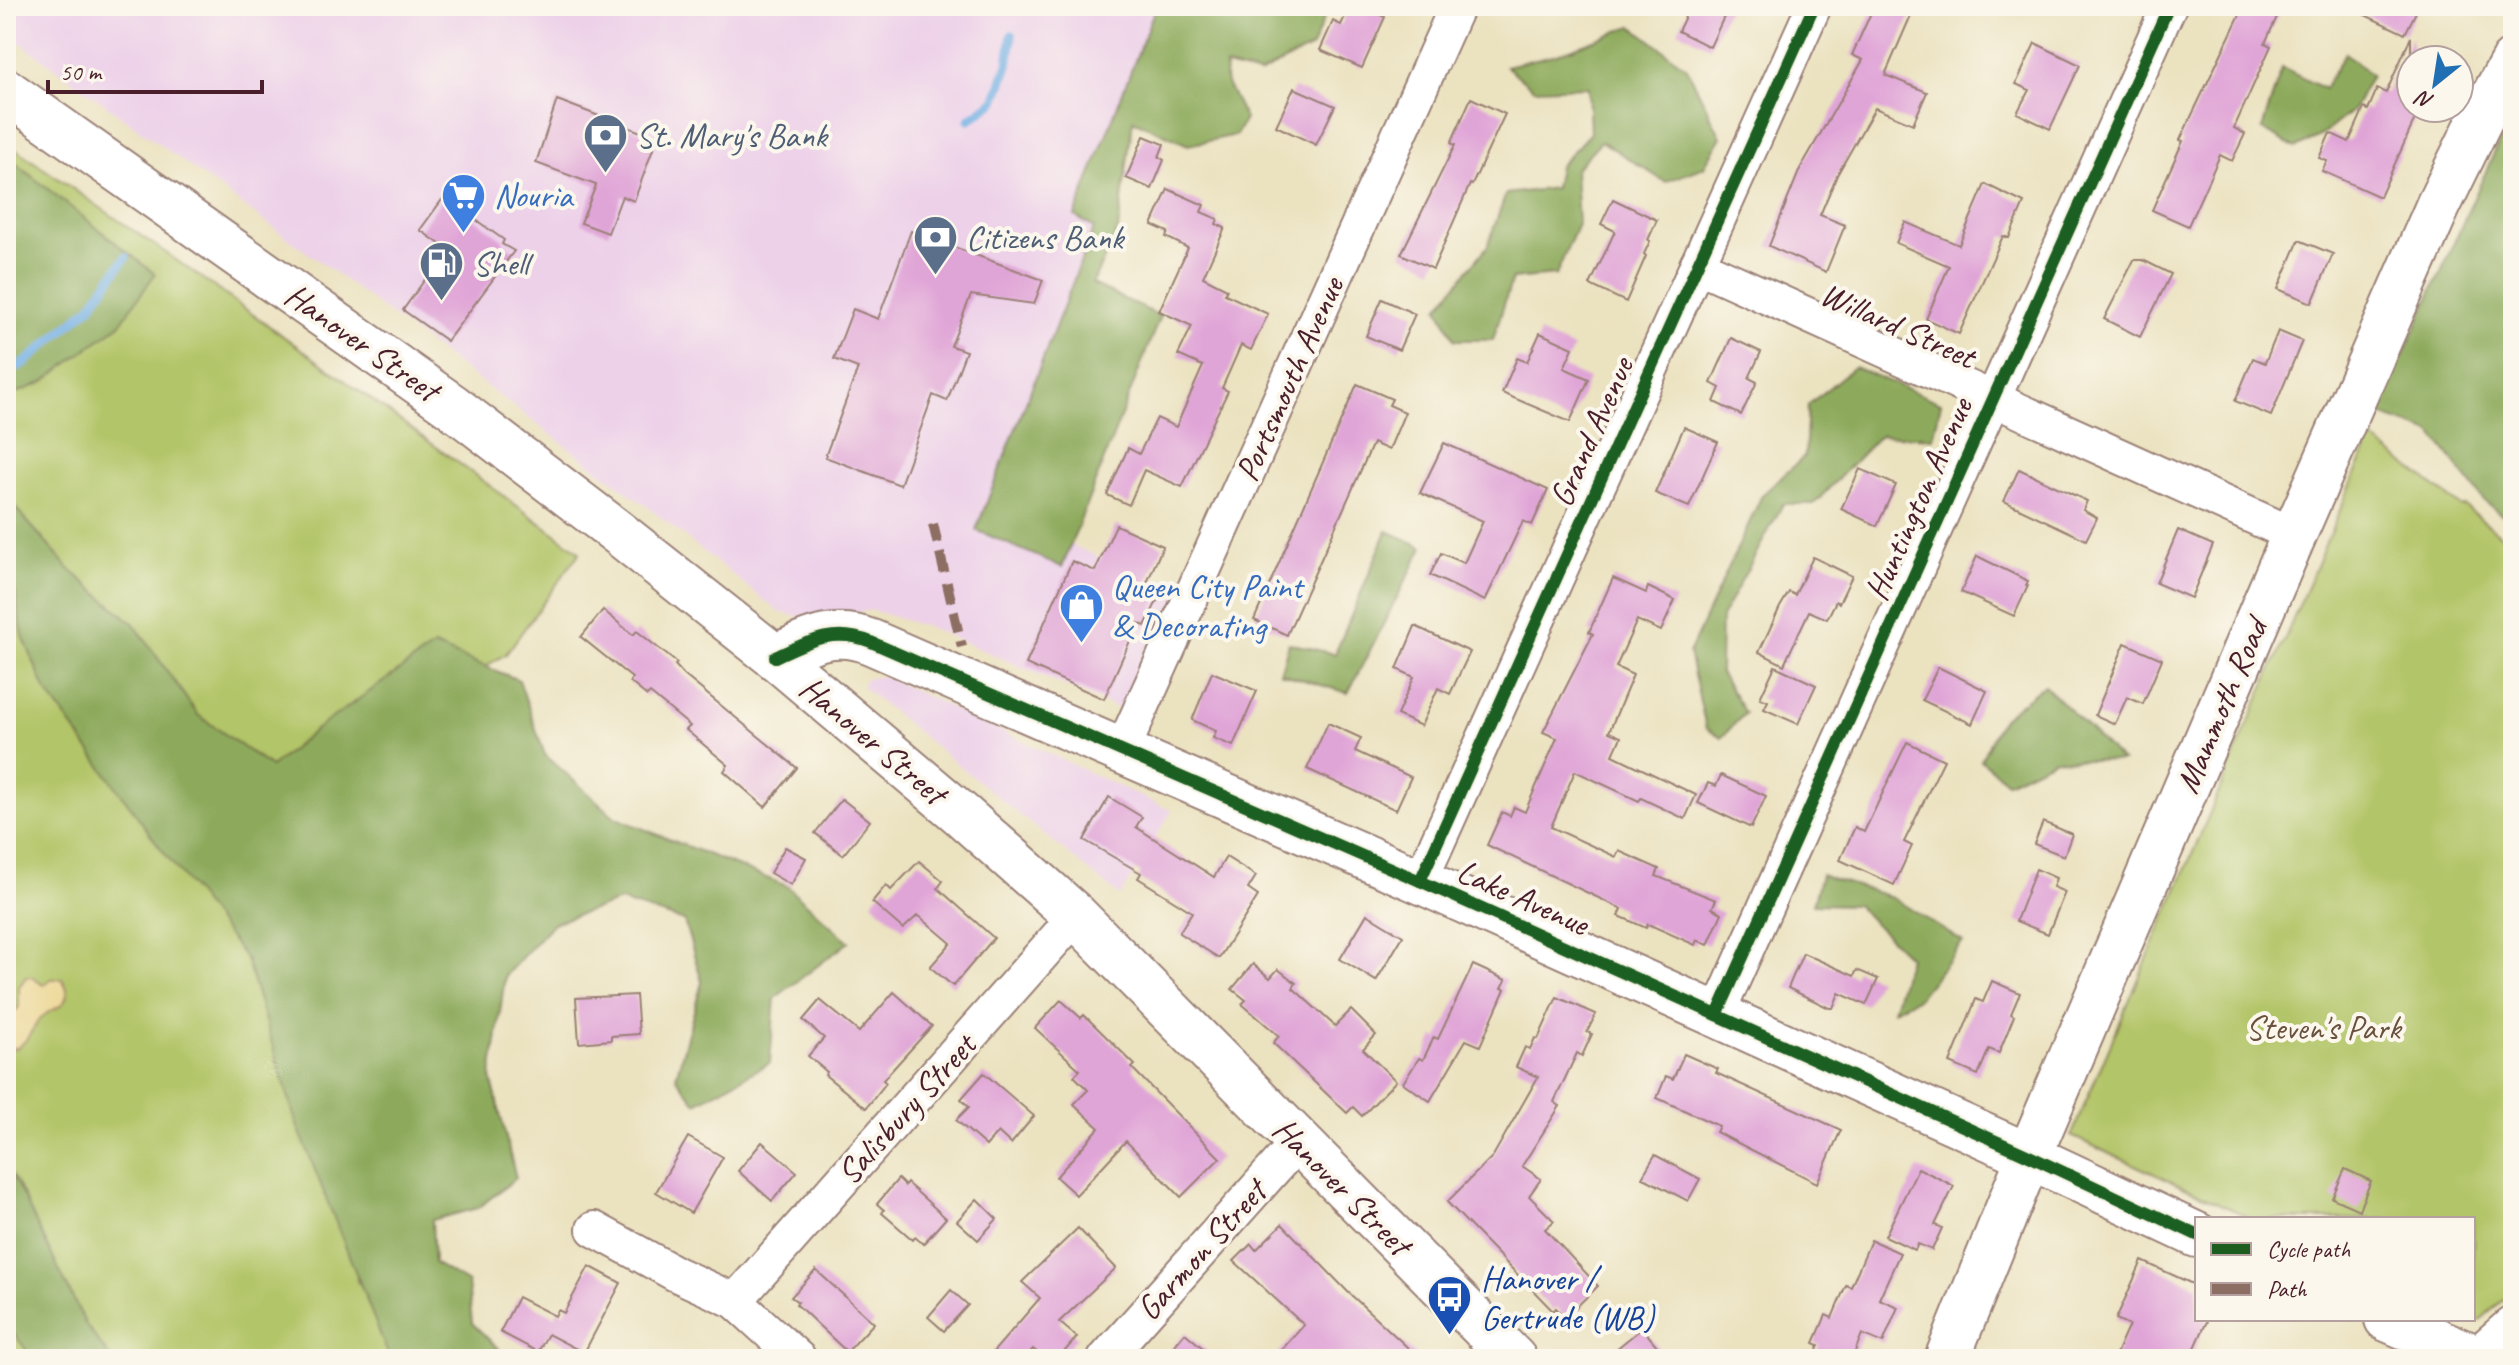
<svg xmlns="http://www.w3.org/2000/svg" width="2519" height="1365" viewBox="0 0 2519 1365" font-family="Caveat,sans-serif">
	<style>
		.built { fill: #edd1e9 }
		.green { fill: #b2c568; stroke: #7e724a; stroke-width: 2 }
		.forest { fill: #8daa5c; stroke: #6c6444; stroke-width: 2 }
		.sand { fill: #eeda9e; stroke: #9c7c64; stroke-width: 2 }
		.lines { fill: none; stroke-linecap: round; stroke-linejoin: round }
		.stream { stroke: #72afe4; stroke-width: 9 }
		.building { fill: #e0a5d7 }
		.street-casing { stroke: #9a8076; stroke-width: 38 }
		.secondary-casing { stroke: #9a8076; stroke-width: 48 }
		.street { stroke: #fff; stroke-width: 34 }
		.secondary { stroke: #fff; stroke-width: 44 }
		.quiet { stroke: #8d6e63; stroke-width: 10; stroke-dasharray: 20 10; stroke-linecap: butt }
		.cycleway-casing { stroke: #fbf7ec; stroke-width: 17 }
		.cycleway { stroke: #1b5e20; stroke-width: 12 }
		.labels { text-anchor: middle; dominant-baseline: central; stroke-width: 8; stroke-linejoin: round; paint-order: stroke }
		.service-label { font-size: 34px; fill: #4e5e75; stroke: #fbf7ec; text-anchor: start }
		.shop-label { font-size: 34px; fill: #366cbe; stroke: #fbf7ec; text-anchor: start }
		.street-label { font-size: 34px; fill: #4a1f2b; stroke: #fbf7ec }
		.park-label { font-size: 34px; fill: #69513d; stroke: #fbf7ec }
		.transit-label { font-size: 34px; fill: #164399; stroke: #fbf7ec; text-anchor: start }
	</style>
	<rect width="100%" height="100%" fill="#fbf7ec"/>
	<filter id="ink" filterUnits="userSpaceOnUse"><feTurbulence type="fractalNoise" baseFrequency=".0125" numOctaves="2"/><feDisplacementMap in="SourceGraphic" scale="16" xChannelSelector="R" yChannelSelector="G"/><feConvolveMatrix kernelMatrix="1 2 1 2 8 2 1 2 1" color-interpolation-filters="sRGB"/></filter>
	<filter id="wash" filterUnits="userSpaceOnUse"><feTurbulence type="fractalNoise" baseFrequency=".006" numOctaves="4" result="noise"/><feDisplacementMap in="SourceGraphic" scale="32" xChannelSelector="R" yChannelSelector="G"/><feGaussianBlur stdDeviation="1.8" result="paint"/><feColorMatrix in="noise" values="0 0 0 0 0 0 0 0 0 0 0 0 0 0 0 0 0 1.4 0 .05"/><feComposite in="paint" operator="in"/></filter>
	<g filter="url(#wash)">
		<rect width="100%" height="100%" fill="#ebe2c0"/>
		<g class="built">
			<polygon points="6,6 1156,6 1075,216 1094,227 1061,566 1071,545 1199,600 1147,721 933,629 872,610 807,619 779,612 645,505 327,267 6,32"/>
			<polygon points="883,676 1172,811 1120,896 862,687 865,679"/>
		</g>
		<g class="green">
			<path d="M6,142C65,184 126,225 186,267C318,360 449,456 580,552L506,654L333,757L357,1282L492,1359H6Z"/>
			<polygon points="2371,438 2462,507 2464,506 2513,545 2513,1291 2480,1320 2473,1317 2473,1219 2253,1219 2071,1136"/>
		</g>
		<g class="forest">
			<polygon points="1156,6 1329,6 1312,47 1259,74 1226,66 1225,80 1245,119 1236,135 1188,145 1133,120 1118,230 1092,284 1160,316 1062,567 976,530 1094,228 1075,216"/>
			<polygon points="1632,26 1687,68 1721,137 1704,167 1665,182 1601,141 1575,169 1578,224 1556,275 1512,279 1493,340 1455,340 1438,307 1487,247 1506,194 1555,188 1559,166 1590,133 1588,87 1534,89 1506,66 1557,54"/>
			<polygon points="2345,53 2371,75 2353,110 2322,135 2296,148 2262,129 2282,68 2324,89"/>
			<polygon points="2513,111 2513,523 2484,501 2432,433 2377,414"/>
			<polygon points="6,159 19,166 155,274 120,324 42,383 6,397"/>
			<polygon points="1854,367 1941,403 1933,438 1880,435 1814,504 1783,504 1721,618 1720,673 1745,713 1721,738 1706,728 1689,653 1762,495 1805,456 1808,405"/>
			<polygon points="6,497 70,570 134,624 198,715 271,767 315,730 434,646 519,680 545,755 616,818 787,886 849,942 775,998 770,1063 696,1103 676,1077 702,982 684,921 620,901 553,923 505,976 491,1077 516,1178 478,1208 432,1220 434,1263 468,1283 472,1323 509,1359 390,1359 296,1122 246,959 159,846 45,689 23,636 11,573 6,569"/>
			<polygon points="1387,531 1423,547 1348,693 1280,673 1289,643 1335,654"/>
			<polygon points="2044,685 2122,761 2055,759 2007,782 1981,760 2001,720"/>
			<polygon points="1821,875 1891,897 1963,942 1918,998 1893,1010 1909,957 1856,905 1813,904"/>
			<polygon points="6,1167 18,1186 86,1325 111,1359 33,1359 13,1332 6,1309"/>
		</g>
		<path class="sand" d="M26,977H32L43,985L51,979H62C66,986 69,990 66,998C63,1008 53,1008 46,1014C32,1023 31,1041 15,1049L6,1045V1014L14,1012L19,1007V987Z"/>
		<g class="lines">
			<g class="stream">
				<polyline points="969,120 995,101 1008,65 1012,35"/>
				<polyline points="6,373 26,362 90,307 126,257"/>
			</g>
		</g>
		<g id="blocks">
			<g class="building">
				<polygon points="1350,6 1358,6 1385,17 1362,68 1320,50 1333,21 1341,25"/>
				<polygon points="1690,6 1729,6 1710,47 1678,31"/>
				<polygon points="1874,6 1915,6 1885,75 1927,92 1913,124 1875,108 1837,175 1820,215 1845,225 1826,272 1769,246 1800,169 1863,60 1852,55"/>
				<polygon points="2244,6 2282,6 2265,43 2271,46 2234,128 2245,134 2232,161 2220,155 2188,226 2152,210 2183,141 2180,140"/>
				<polygon points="2346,6 2419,6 2405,34"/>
				<polygon points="2411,37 2411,108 2420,108 2380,197 2322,171 2327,161 2319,158 2330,133 2349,142 2364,108 2368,110 2377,89 2386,93"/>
				<polygon points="2035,43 2080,65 2050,129 2017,113 2029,90 2016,84"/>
				<polygon points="1294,88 1335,106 1316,145 1276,126"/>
				<polygon points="1471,98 1505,114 1472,185 1470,184 1433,269 1401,254 1455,145 1451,143"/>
				<polygon points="557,100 657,138 634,201 622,196 608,233 581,223 596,185 536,163"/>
				<polygon points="1144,136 1164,144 1159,157 1164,160 1152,189 1126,178"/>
				<polygon points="1985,184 2024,203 2009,238 2003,236 1959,334 1926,319 1949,266 1896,243 1905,222 1959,245"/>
				<polygon points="1168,189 1204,205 1201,212 1218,219 1216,224 1225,228 1203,277 1227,289 1225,294 1268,314 1251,350 1241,345 1222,388 1228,391 1182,487 1144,470 1129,505 1107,495 1128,448 1139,454 1157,418 1176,427 1203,366 1178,355 1192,326 1159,311 1188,248 1166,237 1168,232 1152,225"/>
				<polygon points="444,197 504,240 502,244 514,251 447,341 403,310 447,249 420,230"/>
				<polygon points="1613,199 1657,220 1648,240 1650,241 1644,254 1646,256 1626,302 1590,285 1615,231 1601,224"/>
				<polygon points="911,231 1043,280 1034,304 971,295 951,346 966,351 947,401 933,395 900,485 825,457 858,368 834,359 853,309 878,319"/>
				<polygon points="2299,240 2333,254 2312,303 2278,289"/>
				<polygon points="2134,260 2143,260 2171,274 2140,337 2104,319"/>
				<polygon points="1382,299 1415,314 1399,350 1366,336"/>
				<polygon points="2278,331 2302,341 2271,416 2235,401 2253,358 2265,363"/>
				<polygon points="1540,333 1573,348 1564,368 1589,379 1570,422 1502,393 1517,358 1527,362"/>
				<polygon points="1731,338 1761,352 1749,378 1757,382 1741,415 1714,402 1720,388 1711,383"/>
				<polygon points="1357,384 1392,399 1389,405 1405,412 1389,450 1373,443 1287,635 1254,620"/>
				<polygon points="1684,427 1718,442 1689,507 1655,493"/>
				<polygon points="1444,443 1548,490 1532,525 1523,521 1485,601 1430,575 1441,553 1464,563 1483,521 1420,493"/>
				<polygon points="1860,469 1896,485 1877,526 1841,509"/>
				<polygon points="2019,469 2087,501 2083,510 2097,518 2086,540 2004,501"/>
				<polygon points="1116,525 1163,546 1143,592 1158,599 1145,626 1138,623 1104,699 1026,664 1072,561 1095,571"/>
				<polygon points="2178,530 2213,545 2191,598 2156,583"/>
				<polygon points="1977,556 2028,581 2026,585 2028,586 2014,616 1961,592"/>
				<polygon points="1813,557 1852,576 1839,603 1836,601 1827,619 1809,611 1784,665 1759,652 1780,607 1789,592 1795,595"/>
				<polygon points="1613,578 1646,593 1648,587 1675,600 1661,631 1637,620 1616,667 1633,675 1609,732 1621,737 1613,755 1696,795 1685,819 1641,798 1639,801 1575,771 1551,827 1616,857 1619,851 1659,869 1656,876 1716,900 1712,908 1722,913 1708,945 1697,940 1695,945 1648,924 1646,928 1619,916 1622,909 1487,845 1502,812 1510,816 1514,807 1525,812 1557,738 1543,732 1593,634 1589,632"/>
				<polygon points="603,610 633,635 637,631 677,663 675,665 684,675 797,768 765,807 724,771 728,765 686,730 690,726 650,693 647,696 630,682 632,678 581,637"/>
				<polygon points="1415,626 1470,652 1450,694 1438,688 1421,726 1397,715 1414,677 1397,669"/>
				<polygon points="2125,643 2162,659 2143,704 2127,697 2115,724 2095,715"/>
				<polygon points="1775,666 1816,685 1798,724 1764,709 1768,701 1760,698"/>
				<polygon points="1938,667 1987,691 1972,724 1922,700"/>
				<polygon points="1212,672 1257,691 1233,746 1213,738 1216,731 1192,720"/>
				<polygon points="1328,723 1361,738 1355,751 1411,777 1396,810 1307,769"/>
				<polygon points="1907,742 1944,760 1904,842 1912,846 1894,885 1840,860 1855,827 1864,832"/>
				<polygon points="1721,775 1766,796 1751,828 1698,803 1708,783 1716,786"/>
				<polygon points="1109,797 1142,817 1136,827 1214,877 1226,857 1256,876 1248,889 1258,896 1219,958 1179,933 1192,912 1138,878 1141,873 1084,840"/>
				<polygon points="842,799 870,821 843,855 815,833"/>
				<polygon points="2043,822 2072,834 2064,856 2034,844"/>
				<polygon points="785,847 806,858 791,885 770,873"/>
				<polygon points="919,861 943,881 938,888 940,890 994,938 953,986 930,967 951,943 918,915 903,929 872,902 886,885 891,890"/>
				<polygon points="2036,869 2056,878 2053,887 2065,892 2048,934 2016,921"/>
				<polygon points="1367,914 1403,936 1376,981 1340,959"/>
				<polygon points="1803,953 1854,976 1857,970 1878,979 1866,1005 1839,993 1833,1008 1829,1008 1788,988"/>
				<polygon points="1253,964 1270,978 1278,969 1296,983 1293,988 1335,1026 1351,1010 1376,1035 1363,1049 1396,1081 1362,1116 1353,1107 1347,1113 1273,1043 1279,1036 1242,1004 1246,1000 1232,989"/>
				<polygon points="1473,965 1506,980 1502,988 1505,989 1480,1046 1466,1040 1430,1101 1403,1083 1419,1058 1423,1060 1434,1037 1438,1039"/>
				<polygon points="1992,981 2020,993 2011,1014 2014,1016 1999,1053 1989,1049 1978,1075 1950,1063 1976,999 1983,1002"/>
				<polygon points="894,992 932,1026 883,1080 886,1083 866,1108 825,1075 827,1072 808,1056 824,1038 803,1020 820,1000 859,1032"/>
				<polygon points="636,995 639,1034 611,1036 611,1040 579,1043 576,998"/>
				<polygon points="1557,997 1596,1014 1587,1032 1592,1034 1582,1056 1577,1053 1554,1102 1560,1106 1522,1166 1541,1179 1529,1196 1554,1221 1545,1229 1598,1286 1565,1318 1556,1308 1553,1311 1447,1202 1493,1156 1538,1077 1516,1067 1525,1047 1530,1049 1535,1038 1538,1039"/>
				<polygon points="1061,1000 1081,1018 1084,1015 1135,1065 1132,1068 1220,1158 1181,1197 1126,1141 1076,1195 1056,1177 1099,1128 1074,1104 1088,1090 1074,1076 1080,1070 1035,1028"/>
				<polygon points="1684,1054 1718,1069 1716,1073 1841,1130 1817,1183 1716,1132 1719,1126 1657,1098 1666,1076 1673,1079"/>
				<polygon points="984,1073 1034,1116 1011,1144 998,1132 986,1146 956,1120 969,1107 961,1099"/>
				<polygon points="688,1137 723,1157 691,1213 656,1192"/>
				<polygon points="762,1142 797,1172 772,1201 738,1171"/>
				<polygon points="1655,1155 1700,1179 1688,1201 1642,1177"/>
				<polygon points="1918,1168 1954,1186 1935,1225 1942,1228 1932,1250 1918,1244 1915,1250 1885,1236"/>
				<polygon points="2345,1169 2371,1181 2359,1210 2332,1198"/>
				<polygon points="898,1179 905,1186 907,1183 946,1218 923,1244 915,1237 913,1240 882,1213 884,1210 877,1204"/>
				<polygon points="977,1199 997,1219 978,1240 957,1221"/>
				<polygon points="1282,1224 1348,1292 1420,1359 1273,1359 1304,1325 1234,1261 1251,1244 1256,1250"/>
				<polygon points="1078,1228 1116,1268 1059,1322 1077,1337 1058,1359 1045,1359 1033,1349 1024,1359 987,1359 1040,1298 1022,1282"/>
				<polygon points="1871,1240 1900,1253 1879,1299 1898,1307 1883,1343 1862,1334 1852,1359 1814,1359 1819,1345 1814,1343 1826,1315 1832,1318 1846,1285 1851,1287"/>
				<polygon points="2142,1261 2197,1286 2197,1319 2208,1319 2190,1359 2114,1359 2129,1325 2116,1319"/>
				<polygon points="589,1266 621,1283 584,1353 548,1334 538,1352 500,1332 518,1297 555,1316 558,1310 564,1313"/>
				<polygon points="816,1270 874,1323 847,1352 796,1304 798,1302 791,1297"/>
				<polygon points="951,1290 968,1305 944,1331 928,1317"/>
				<polygon points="1642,1328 1668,1359 1604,1359"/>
				<polygon points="1185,1333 1216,1359 1163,1359"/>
			</g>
		</g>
	</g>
	<g filter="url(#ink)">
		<use href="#blocks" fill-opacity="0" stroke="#9a8076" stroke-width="2"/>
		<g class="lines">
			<defs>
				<g id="street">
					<polyline points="1697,265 2294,535"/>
					<polyline points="1121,753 1457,6"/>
					<polyline points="1420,881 1814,6"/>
					<polyline points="1717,1015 2169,6"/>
					<polyline points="594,1229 676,1274 735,1301 799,1359"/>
					<polyline points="735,1301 1076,916"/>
					<polyline points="1105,1359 1298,1142"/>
				</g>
				<g id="secondary">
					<polyline points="6,91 452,406 616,531 775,657 962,815 1076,916 1514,1359"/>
					<path d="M775,657C809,641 834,627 871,642L1420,881L2029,1156L2197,1235"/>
					<polyline points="2387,1319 2480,1359"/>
					<polyline points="1947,1359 2029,1156 2294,535 2438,206 2480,120 2513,61"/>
					<polyline points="2479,1359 2513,1329"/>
				</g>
			</defs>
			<use href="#street" class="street-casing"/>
			<use href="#secondary" class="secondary-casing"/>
			<use href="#street" class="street"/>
			<use href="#secondary" class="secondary"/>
			<polyline class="quiet" points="933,524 962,647"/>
			<defs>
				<g id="cycleway">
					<path d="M775,657C809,641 834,627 871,642L1420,881L2029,1156L2197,1235"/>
					<polyline points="1420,881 1814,6"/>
					<polyline points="1717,1015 2169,6"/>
				</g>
			</defs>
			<use href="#cycleway" class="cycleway-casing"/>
			<use href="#cycleway" class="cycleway"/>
		</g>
	</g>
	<defs>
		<symbol id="bank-pin" viewBox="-11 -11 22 30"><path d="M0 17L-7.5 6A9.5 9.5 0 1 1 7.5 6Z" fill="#5c6f8a" stroke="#fbf7ec"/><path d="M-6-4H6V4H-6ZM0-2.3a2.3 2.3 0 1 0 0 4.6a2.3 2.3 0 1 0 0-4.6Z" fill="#fff"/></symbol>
		<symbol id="supermarket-pin" viewBox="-11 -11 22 30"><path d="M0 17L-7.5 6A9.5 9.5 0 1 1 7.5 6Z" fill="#3f7fe0" stroke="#fbf7ec"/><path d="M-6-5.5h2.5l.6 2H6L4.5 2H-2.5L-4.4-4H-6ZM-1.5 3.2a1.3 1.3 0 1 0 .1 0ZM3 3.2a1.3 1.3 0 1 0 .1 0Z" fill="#fff"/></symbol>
		<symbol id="fuel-pin" viewBox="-11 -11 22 30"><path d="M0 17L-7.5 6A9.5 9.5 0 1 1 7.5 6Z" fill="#5c6f8a" stroke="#fbf7ec"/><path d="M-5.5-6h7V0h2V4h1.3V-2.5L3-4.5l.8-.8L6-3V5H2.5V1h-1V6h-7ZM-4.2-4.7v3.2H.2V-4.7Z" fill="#fff"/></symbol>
		<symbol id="shop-pin" viewBox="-11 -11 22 30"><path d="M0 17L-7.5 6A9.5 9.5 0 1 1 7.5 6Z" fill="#3f7fe0" stroke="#fbf7ec"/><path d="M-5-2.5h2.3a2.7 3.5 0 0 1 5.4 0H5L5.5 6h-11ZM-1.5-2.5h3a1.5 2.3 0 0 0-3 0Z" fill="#fff"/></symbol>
		<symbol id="bus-pin" viewBox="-11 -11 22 30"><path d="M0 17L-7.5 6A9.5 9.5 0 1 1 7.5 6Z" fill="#1a4fb4" stroke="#fbf7ec"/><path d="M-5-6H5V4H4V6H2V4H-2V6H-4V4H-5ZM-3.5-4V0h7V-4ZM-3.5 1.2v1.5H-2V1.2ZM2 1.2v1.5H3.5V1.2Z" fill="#fff"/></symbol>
	</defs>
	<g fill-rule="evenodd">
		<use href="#bank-pin" x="580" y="110" width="51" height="69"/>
		<use href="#supermarket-pin" x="438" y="170" width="51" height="69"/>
		<use href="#bank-pin" x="910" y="212" width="51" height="69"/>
		<use href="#fuel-pin" x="416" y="238" width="51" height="69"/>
		<use href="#shop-pin" x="1056" y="580" width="51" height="69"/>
		<use href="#bus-pin" x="1424" y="1272" width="51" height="69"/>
	</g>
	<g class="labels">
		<g class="service-label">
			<text x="636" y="135">St. Mary's Bank</text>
			<text x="966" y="237">Citizens Bank</text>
			<text x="473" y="263">Shell</text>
		</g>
		<g class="shop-label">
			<text x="494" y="195">Nouria</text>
			<text x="1112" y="586">Queen City Paint<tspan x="1112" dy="39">&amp; Decorating</tspan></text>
		</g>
		<g class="street-label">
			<text transform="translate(1898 325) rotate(24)">Willard Street</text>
			<text transform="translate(362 342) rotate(35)">Hanover Street</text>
			<text transform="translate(1289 379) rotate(-66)">Portsmouth Avenue</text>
			<text transform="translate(1591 432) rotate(-66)">Grand Avenue</text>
			<text transform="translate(1918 499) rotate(-66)">Huntington Avenue</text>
			<text transform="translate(2221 706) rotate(-67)">Mammoth Road</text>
			<text transform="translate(873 740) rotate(40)">Hanover Street</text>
			<text transform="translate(1523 897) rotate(24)">Lake Avenue</text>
			<text transform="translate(906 1109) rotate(-48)">Salisbury Street</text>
			<text transform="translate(1342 1186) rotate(45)">Hanover Street</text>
			<text transform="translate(1201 1250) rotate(-48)">Garmon Street</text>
		</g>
		<g class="park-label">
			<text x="2323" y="1027">Steven's Park</text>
		</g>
		<g class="transit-label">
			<text x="1481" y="1278">Hanover /<tspan x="1481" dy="39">Gertrude (WB)</tspan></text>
		</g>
	</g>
	<rect width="2519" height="1365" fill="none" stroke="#fbf7ec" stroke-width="32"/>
	<rect x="2195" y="1217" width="280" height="104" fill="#fbf7ec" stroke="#b4a19f" stroke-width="2"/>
	<rect x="2211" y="1243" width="40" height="12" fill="#1b5e20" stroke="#b4a19f" stroke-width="2"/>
	<text x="2267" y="1257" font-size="24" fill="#4a1f2b">Cycle path</text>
	<rect x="2211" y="1283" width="40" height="12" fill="#8d6e63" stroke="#b4a19f" stroke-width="2"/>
	<text x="2267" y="1297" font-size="24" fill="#4a1f2b">Path</text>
	<g transform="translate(2435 84) rotate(210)"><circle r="38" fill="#fbf7ec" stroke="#b4a19f" stroke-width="2"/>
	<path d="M0-6L14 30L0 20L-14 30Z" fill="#1f6fb2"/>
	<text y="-12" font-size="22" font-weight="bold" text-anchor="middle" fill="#4a1f2b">N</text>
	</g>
	<path d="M48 80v12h214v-12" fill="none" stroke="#4a1f2b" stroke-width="4"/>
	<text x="60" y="80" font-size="24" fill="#4a1f2b" stroke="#fbf7ec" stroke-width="6" paint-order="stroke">50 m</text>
</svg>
